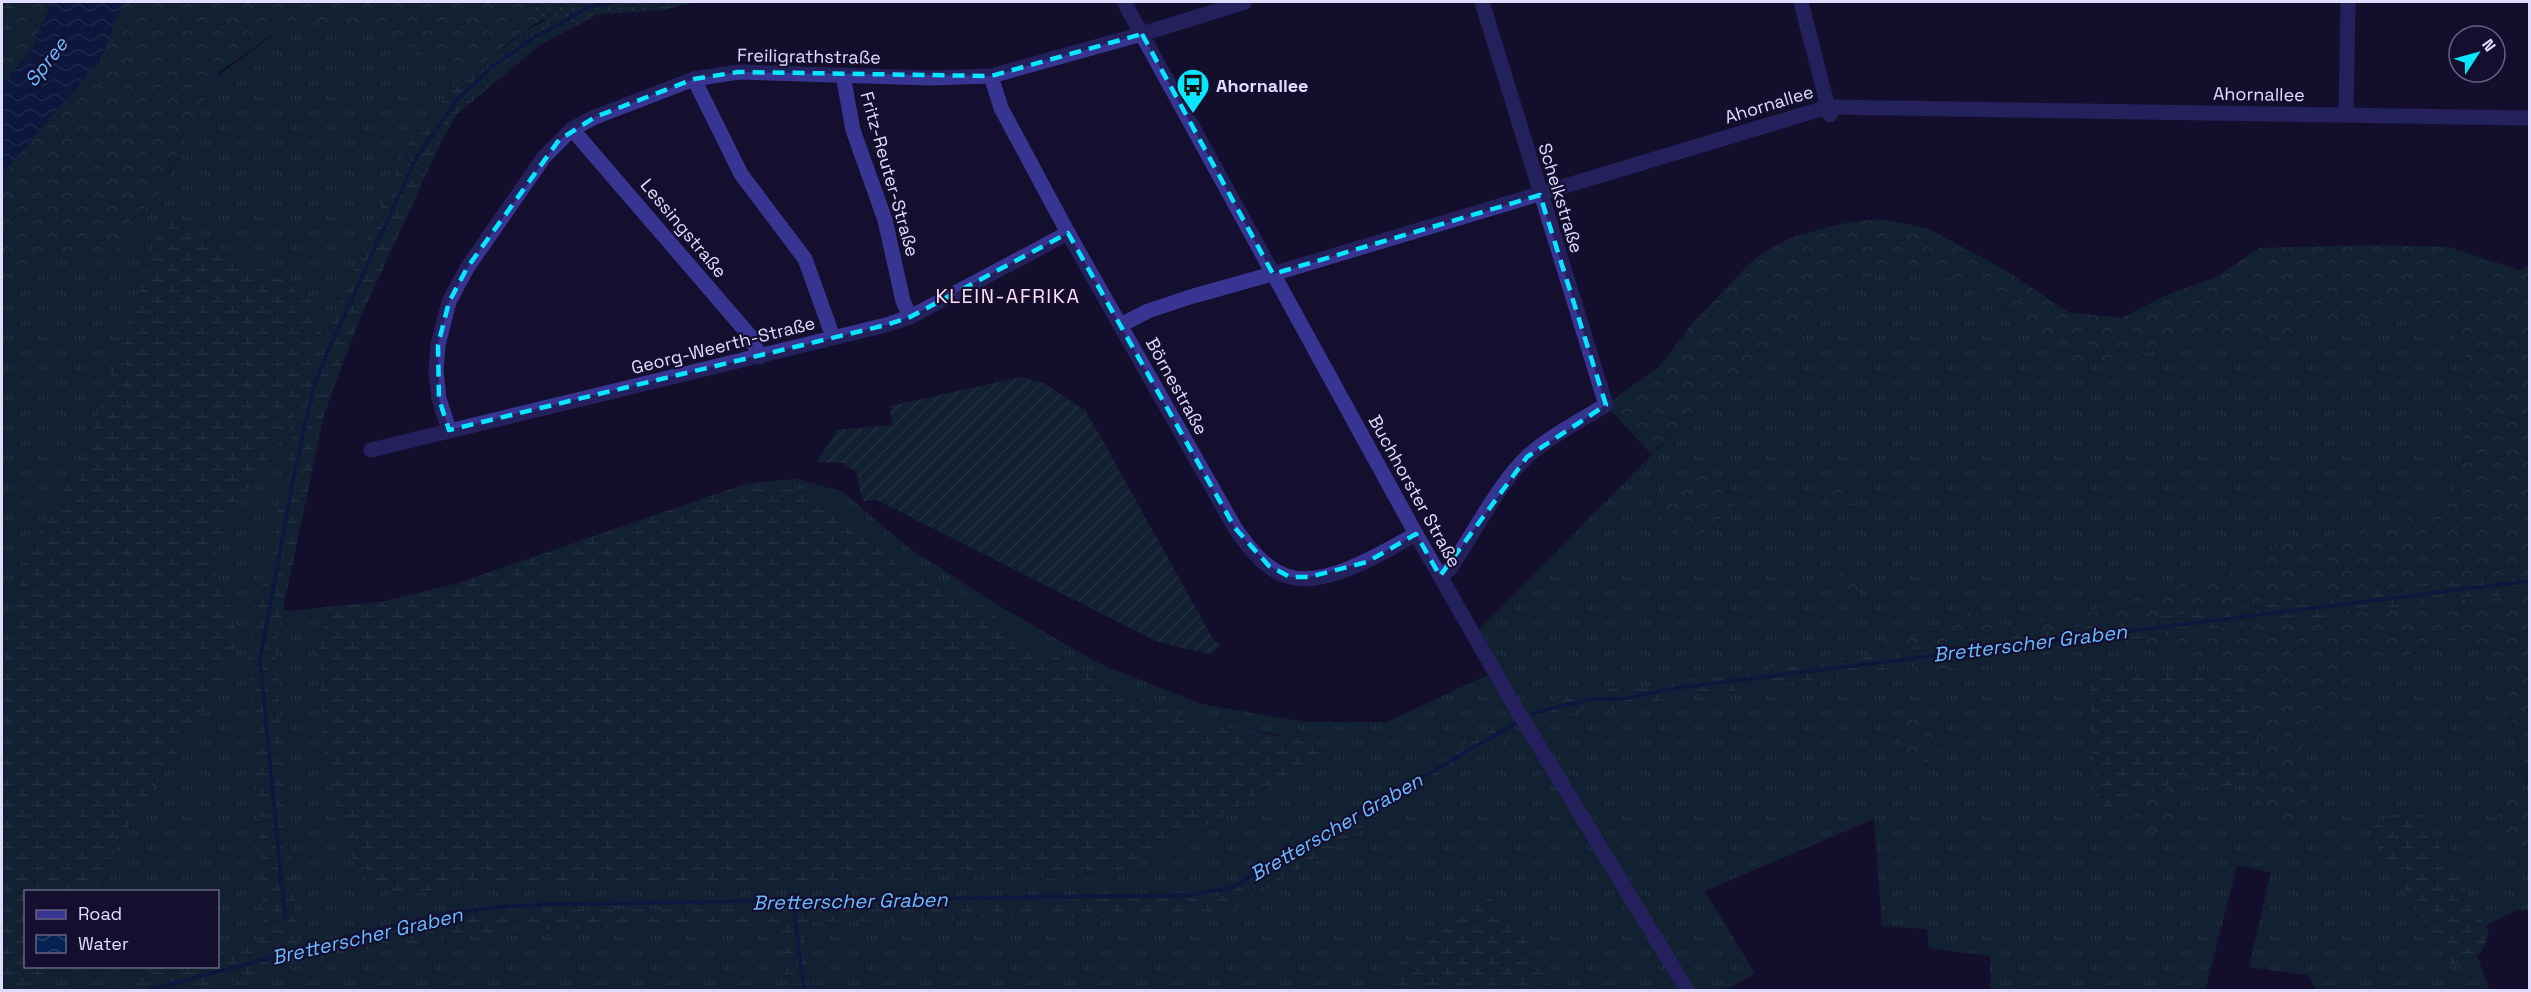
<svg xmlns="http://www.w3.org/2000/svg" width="2531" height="992" viewBox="0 0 2531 992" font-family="'Space Grotesk',sans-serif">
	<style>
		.grass { fill: url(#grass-tufts); fill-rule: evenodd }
		.forest { fill: url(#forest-crowns) }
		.wetland { fill: url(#wetland-marsh) }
		.park { fill: url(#park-dots) }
		.garden { fill: url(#garden-furrows) }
		.water { fill: url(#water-waves) }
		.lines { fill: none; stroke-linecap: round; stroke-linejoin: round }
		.stream { stroke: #052151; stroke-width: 4 }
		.minor { stroke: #383592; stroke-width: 15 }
		.marked { fill: none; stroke: #08e7ff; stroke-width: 4.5; stroke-dasharray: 12 8; stroke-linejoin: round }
		.labels { text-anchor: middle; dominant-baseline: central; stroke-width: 4.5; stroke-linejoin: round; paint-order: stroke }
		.street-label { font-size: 18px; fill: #e0dcff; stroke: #140f2e }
		.poi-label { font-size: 18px; font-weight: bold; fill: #e0dcff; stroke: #140f2e; text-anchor: start }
		.water-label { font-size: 20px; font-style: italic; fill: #6abaff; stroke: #140f2e }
		.neighbourhood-label { font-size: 20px; letter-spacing: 1.5px; fill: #ffdef3; stroke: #140f2e }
	</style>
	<defs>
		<pattern id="grass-tufts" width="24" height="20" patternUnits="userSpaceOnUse" patternTransform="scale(1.5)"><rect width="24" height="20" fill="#113937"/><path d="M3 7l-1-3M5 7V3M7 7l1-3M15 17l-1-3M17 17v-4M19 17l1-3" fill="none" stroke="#355"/></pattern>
		<pattern id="forest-crowns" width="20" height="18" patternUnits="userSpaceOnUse" patternTransform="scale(1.5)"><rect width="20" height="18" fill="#113937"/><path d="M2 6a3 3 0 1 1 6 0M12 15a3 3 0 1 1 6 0" fill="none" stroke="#355"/></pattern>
		<pattern id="wetland-marsh" width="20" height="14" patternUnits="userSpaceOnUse" patternTransform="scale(1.5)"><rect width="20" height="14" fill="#113937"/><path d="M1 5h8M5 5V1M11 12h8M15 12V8" fill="none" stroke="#355"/></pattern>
		<pattern id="park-dots" width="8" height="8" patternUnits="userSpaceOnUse" patternTransform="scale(1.5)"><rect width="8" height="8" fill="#113937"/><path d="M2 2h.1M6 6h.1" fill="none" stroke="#355" stroke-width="1.8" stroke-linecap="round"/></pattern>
		<pattern id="garden-furrows" width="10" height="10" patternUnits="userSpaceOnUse" patternTransform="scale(1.5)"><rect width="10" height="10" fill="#113937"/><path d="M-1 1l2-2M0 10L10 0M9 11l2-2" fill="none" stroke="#355"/></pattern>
		<pattern id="water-waves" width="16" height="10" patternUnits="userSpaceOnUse" patternTransform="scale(1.5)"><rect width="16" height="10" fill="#052151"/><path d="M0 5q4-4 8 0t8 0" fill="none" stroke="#29416b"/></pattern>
	</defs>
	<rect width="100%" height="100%" fill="#140f2e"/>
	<path class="grass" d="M294,20L371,28L472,76L382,254L301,478L275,604L288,611L336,606L326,617L318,645L323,744L401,895L458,887L592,882L734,884L946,876L1060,878L1283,735L1234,729L1181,716L1112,685L1035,646L978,602L904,571L887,552L827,504L804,491L748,483L797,479L843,492L910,549L1003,608L1100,664L1201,704L1306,722H1387L1496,671L1478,631L1701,405L1765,356L1805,329L1821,308L1851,286L1885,270L1928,272L1967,283L2004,308L2053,350L2069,360L2138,356L2187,337L2222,344L2397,314L2450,331L2471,365L2463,446L2454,490L2393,526L2326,543L2285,542L2225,575L2181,579L2095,610L2015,629L1971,612L1915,638L1882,641L1893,676L2072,652L2159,649L2200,661L2229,660L2249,673L2245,706L2259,726L2260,762L2255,790L2273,824L2305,825L2310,781L2300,742L2332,709L2358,665C2370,663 2383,663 2395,660C2448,644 2459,620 2507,668L2504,691L2529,790L2505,797L2506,850L2529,860V909L2516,911L2477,929L2472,943L2490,990H2316L2308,975L2249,967L2271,872L2237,866L2205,990H1990V956L1929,948L1927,929L1882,926L1874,819L1705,891L1755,974L1725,990H1554C1537,961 1517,914 1487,897L1396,967L1373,990H2V297L47,255L96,262L169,175L218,76ZM1937,728L1939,753L1904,755L1900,730ZM26,892H218V966H26Z"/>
	<g class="forest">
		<polygon points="17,2 52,2 31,51 2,84 2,47 11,38"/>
		<polygon points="124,2 529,2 542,19 506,44 472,76 371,28 294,20 220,71 140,232 96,262 47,255 2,297 2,174 99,62"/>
		<path d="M1879,219L1927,228L2008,272L2068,312L2121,318L2172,293L2217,277L2259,248L2377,245L2449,247L2519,270L2529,266V787L2504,690L2507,668C2459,620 2448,644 2395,660C2383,663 2370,663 2358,665L2332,709L2300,742C2308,772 2319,795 2306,825L2273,824L2255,790L2260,762L2259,726L2245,706L2249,673L2229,660L2200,661L2159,649L2072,652L1893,676L1882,641L1915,637L1971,612L2016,629L2095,610L2181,579L2225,575L2285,542L2326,543L2393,526L2454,490L2463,446L2471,365L2450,331L2397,314L2222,344L2187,337L2138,356L2087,362L2069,360L2053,350L2005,308L1967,283L1928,272L1885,270L1851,286L1821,308L1805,329L1701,405L1651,454L1606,405L1660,366L1692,324L1755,258L1792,237L1845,223Z"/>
		<path d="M1688,474C1707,475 1731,486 1735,505L1702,535L1685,539C1666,529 1655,516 1656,495Z"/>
		<path d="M1831,481C1846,481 1856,490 1855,505H1833L1824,496V485Z"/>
		<path d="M1841,570C1856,576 1865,590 1857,605C1842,601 1832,596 1828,580Z"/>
		<path d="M1913,714H1922C1938,729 1939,731 1939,753L1928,761L1917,764L1904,755C1901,742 1900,732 1904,719Z"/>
		<polygon points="2186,769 2200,771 2201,786 2185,796 2179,792 2170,794 2166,787 2171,780"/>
		<path d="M2145,790C2172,790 2182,811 2163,831C2148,833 2140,833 2128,823C2126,807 2134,800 2145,790Z"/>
		<polygon points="2529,790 2530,790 2529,860 2506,850 2497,815 2505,796"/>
	</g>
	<g class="wetland">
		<polygon points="2,2 17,2 11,39 2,47"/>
		<polygon points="578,2 696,2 663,10 598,14 540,45 457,114 441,142 360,318 325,410 275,647 298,944 504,911 804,907 1224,896 1501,721 1512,737 1224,915 802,922 810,990 787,990 778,924 501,931 294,963 200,990 105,990 148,972 168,967 218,966 218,953 265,940 248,654 302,391 293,419 233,511 212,564 218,582 232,609 236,630 234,657 221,685 122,836 95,891 26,892 26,966 56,967 39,990 2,990 2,670 11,636 26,557 90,439 156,238 169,220 288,283 315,305 323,326 308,375 407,148 456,83 523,33"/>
		<polygon points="748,483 804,491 827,504 887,552 904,571 978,602 1035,646 1112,685 1181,716 1234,729 1311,741 1323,747 1318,759 1164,851 1126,869 1091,878 946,876 734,884 592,882 458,887 401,895 374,886 360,873 344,840 323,744 318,645 326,617 336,606 380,602 455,584"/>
		<polygon points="2529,571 2529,591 2490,597 2078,646 1661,700 1616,710 1594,708 1542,720 1535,705 1595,688 1622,689 1962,641"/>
		<path d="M2214,670L2233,672C2241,680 2245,689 2247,700C2250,712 2255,770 2249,778C2238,791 2216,787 2201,786L2200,771L2186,769L2171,780L2166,787L2169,798C2153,787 2136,789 2129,809L2105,808L2095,800L2090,686L2096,674L2114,671Z"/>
		<path d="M2407,806L2419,812L2436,838L2489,932C2484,955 2474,961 2452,966L2369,829Z"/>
		<path d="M1487,897C1517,914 1537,961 1554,990H1373L1396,967Z"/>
	</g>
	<polygon class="park" points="529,2 645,2 649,11 598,14 564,25 542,19"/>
	<polygon class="garden" points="1021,377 1044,383 1086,411 1213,639 1220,645 1211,654 1158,642 877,500 863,501 856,472 843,463 817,462 837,430 892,425 890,406"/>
	<polygon class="water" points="52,2 124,2 99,62 2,174 2,84 31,51"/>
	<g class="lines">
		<g class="stream">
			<polyline points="1533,713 1592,699 1622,699 1677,688 2530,581"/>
			<polyline points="793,902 804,990"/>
			<polyline points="285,918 260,660 293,480 313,389 328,351 416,158 457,100 493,66 532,39 589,7 614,2"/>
			<polyline points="149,990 379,929 446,914 498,907 557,904 1190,895 1231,888 1516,723"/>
		</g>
		<g class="minor">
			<polyline points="1124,2 1416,534 1511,700 1687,990"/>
			<polyline points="1801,2 1830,115"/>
			<polyline points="843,75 853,130 885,220 903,301 910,317"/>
			<path d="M991,76L1001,108L1068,233L1235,528C1248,547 1266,571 1290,577C1327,587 1384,552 1416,534"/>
			<polyline points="694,79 741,174 805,259 833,337"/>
			<polyline points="2346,115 2348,2"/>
			<polyline points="572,129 750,336 760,357"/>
			<polyline points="1121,325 1148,311 1190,297 1286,270 1828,107 2530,118"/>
			<polyline points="449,430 439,399 436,371 438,345 449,302 467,268 544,157 572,129 595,117 694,79 738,72 931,78 991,76 1142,34 1245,2"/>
			<polyline points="371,450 886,325 910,317 1068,233"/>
			<path d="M1440,576L1449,570C1471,538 1500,481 1528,456C1551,436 1579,421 1606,405L1482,2"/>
		</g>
	</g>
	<path d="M0 0H2531V992H0ZM1142,34L1273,274L1540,195L1606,405L1527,457L1440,576L1416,534L1367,562L1309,577H1290L1269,566L1235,528L1068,233L910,317L886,325L449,430L439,399L438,345L449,302L467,268L559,140L595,117L694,79L738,72L991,76Z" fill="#140f2e" fill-opacity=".55" fill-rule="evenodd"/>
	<path class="marked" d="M1142,34L1273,274L1540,195L1606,405L1527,457L1440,576L1416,534L1367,562L1309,577H1290L1269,566L1235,528L1068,233L910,317L886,325L449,430L439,399L438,345L449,302L467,268L559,140L595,117L694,79L738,72L991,76Z"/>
	<defs>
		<symbol id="bus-pin" viewBox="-11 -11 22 30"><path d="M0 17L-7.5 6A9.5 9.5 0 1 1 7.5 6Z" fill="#08e7ff" stroke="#140f2e"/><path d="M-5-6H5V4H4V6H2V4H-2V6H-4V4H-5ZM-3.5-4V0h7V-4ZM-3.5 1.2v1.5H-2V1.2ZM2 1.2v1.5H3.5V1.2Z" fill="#111"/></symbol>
	</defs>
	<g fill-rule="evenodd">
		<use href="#bus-pin" x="1174" y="66" width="38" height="52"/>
	</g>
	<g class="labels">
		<g class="street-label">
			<text transform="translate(809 56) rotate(1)">Freiligrathstraße</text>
			<text transform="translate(2259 94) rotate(1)">Ahornallee</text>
			<text transform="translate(1769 104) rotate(-17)">Ahornallee</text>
			<text transform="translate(890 174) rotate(74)">Fritz-Reuter-Straße</text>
			<text transform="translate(1561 198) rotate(73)">Schelkstraße</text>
			<text transform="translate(684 228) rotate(50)">Lessingstraße</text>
			<text transform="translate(723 345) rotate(-14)">Georg-Weerth-Straße</text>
			<text transform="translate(1177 386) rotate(61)">Börnestraße</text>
			<text transform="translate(1415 491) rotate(61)">Buchhorster Straße</text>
		</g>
		<g class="poi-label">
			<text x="1216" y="85">Ahornallee</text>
		</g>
		<g class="water-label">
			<text transform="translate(46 62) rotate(-52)">Spree</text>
			<text transform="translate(2030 643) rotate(-7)">Bretterscher Graben</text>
			<text transform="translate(1336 827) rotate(-30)">Bretterscher Graben</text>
			<text transform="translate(850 901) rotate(-1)">Bretterscher Graben</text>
			<text transform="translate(367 936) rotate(-13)">Bretterscher Graben</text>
		</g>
		<g class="neighbourhood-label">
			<text x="1008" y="296">KLEIN-AFRIKA</text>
		</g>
	</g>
	<rect width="2531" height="992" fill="none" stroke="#e0dcff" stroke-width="6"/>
	<rect x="24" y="890" width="195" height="78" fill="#140f2e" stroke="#666182" stroke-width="1.5"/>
	<rect x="36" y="910" width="30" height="9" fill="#383592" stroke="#666182" stroke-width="1.5"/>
	<text x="78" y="920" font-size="18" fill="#e0dcff">Road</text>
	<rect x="36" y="935" width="30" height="18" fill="url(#water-waves)" stroke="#666182" stroke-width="1.5"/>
	<text x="78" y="950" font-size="18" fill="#e0dcff">Water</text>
	<g transform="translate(2477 54) rotate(54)"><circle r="28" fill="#140f2e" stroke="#666182" stroke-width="1.5"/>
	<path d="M0-4.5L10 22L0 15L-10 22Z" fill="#08e7ff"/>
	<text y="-9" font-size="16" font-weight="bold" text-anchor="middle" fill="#e0dcff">N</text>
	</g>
</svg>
